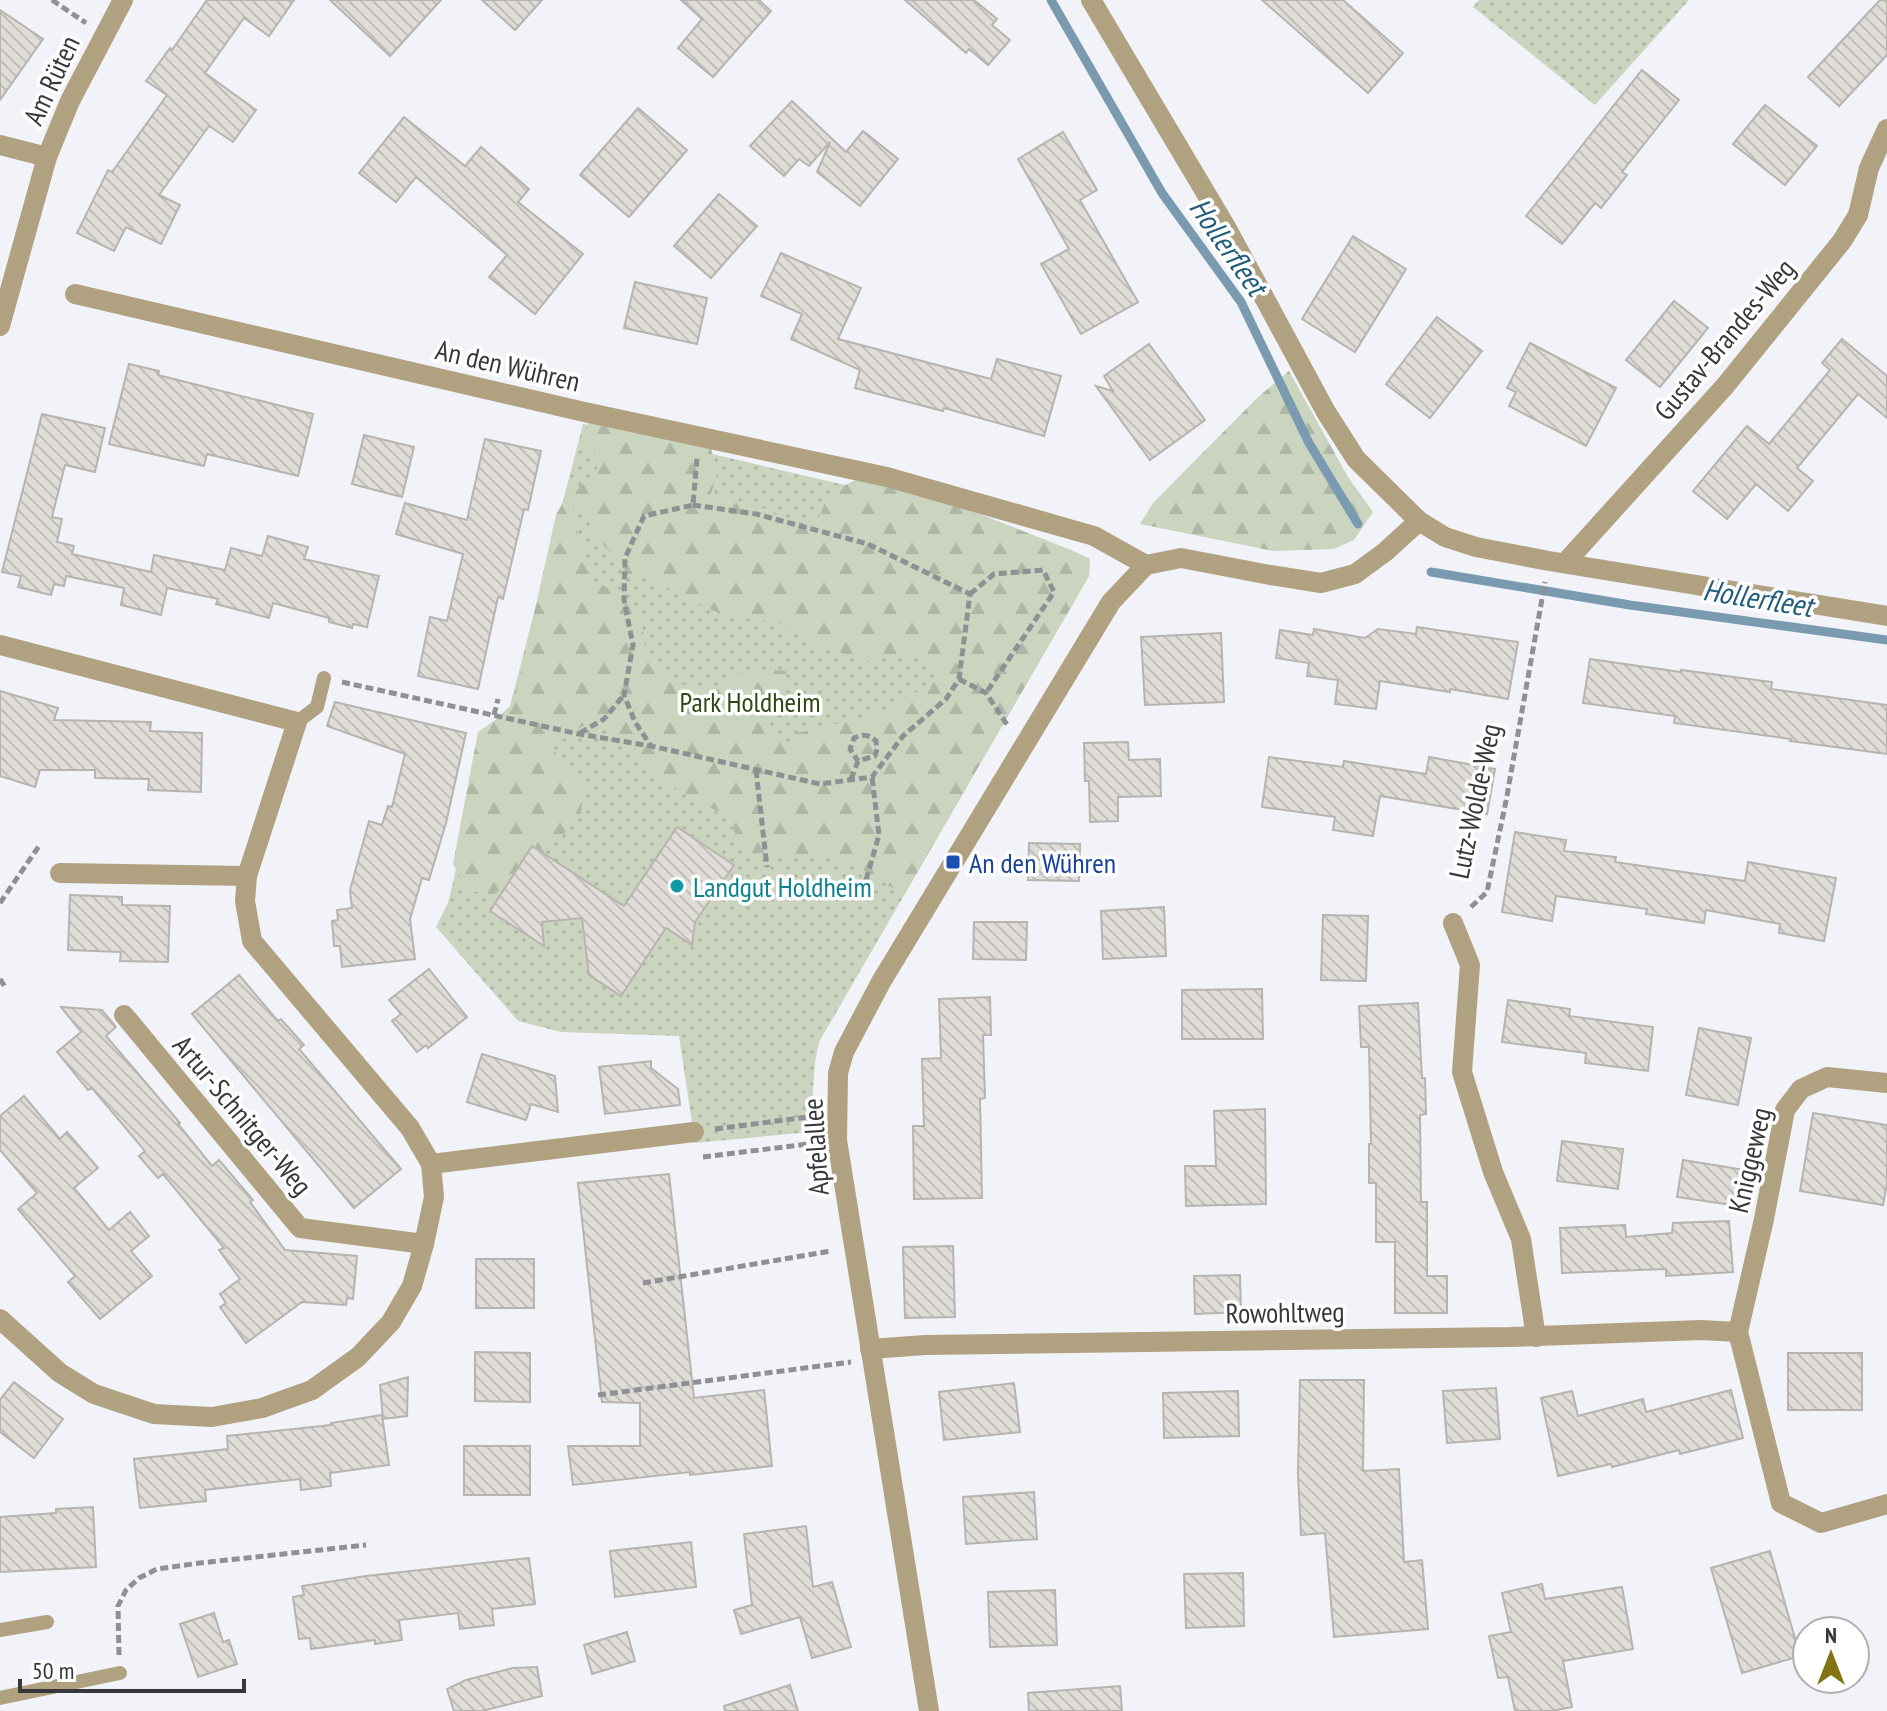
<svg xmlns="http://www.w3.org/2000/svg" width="1887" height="1711" viewBox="0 0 1887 1711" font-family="'PT Sans Narrow',sans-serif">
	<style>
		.grass { fill: url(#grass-dots) }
		.forest { fill: url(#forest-firs); fill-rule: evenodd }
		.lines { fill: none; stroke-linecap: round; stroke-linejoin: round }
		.stream { stroke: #7a9baf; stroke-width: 9 }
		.building { fill: url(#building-back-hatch); stroke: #b7b4af; stroke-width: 2 }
		.path { stroke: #8e9093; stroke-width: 5; stroke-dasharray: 8 4; stroke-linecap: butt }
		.service { stroke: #b0a180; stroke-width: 14 }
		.minor { stroke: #b0a180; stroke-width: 20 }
		.tertiary { stroke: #b0a180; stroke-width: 20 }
		.transit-dot { fill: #1a4fb4; stroke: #fff; stroke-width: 3 }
		.culture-dot { fill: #0f9aa8; stroke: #fff; stroke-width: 3 }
		.labels { text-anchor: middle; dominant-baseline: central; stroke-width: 7; stroke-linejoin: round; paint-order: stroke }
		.street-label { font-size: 28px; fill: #37383a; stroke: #fff }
		.park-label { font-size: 28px; fill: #324615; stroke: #fff }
		.transit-label { font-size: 28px; fill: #164399; stroke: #fff; text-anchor: start }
		.culture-label { font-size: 28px; fill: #0d838f; stroke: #fff; text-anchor: start }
		.water-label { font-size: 30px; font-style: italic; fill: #235d7c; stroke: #fff }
	</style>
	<defs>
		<pattern id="grass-dots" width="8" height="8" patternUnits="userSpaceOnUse" patternTransform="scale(2)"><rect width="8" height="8" fill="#cad4bf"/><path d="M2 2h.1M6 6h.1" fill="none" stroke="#aeb7a5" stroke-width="1.8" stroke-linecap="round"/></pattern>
		<pattern id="forest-firs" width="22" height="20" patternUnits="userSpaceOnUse" patternTransform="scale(2)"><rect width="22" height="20" fill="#cad4bf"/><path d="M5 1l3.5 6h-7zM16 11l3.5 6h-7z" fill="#aeb7a5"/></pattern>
		<pattern id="building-back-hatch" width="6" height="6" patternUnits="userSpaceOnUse" patternTransform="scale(2)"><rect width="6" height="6" fill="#e0ddd8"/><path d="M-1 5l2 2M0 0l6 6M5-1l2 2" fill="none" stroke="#c1beba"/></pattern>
	</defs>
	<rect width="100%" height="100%" fill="#f1f3f8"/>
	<g class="grass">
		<polygon points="1479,0 1689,0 1595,105 1473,7"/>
		<polygon points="583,424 944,508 1090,559 1089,576 819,1042 815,1062 810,1132 695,1143 679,1036 561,1032 518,1021 436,927 448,903 490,725 510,706"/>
	</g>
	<g class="forest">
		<polygon points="1289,371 1348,477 1373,512 1354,540 1334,549 1273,551 1140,524 1153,503 1257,398"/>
		<path d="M589,419L710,446L718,470L711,494L758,506L793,520L819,518L828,494L861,477L942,499L1071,550L1090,559L1089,576L904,895L860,868L827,858L743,852L727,814L696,803L648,767L638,752L624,735L590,721L551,748L583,782L581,816L552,846L493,895L467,890L453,864L478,732L513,708L556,515L570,489L599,479L595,451L584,443ZM571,492L596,536L630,576L645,575L681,595L727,617L777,622L809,643L868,661L913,655L936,678L890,711L797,733L787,745L770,725L776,699L788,671L751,668L716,690L689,686L666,680L645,646L642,620L617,593L591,579L576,529Z"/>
	</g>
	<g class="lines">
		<g class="stream">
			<polyline points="1051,0 1162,193 1241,302 1309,443 1358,524"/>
			<polyline points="1431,572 1630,605 1887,640"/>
		</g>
	</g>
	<g class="building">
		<polygon points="207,0 294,0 269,36 244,18 205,73 256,110 233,142 209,126 159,195 180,205 161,244 126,227 114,251 77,233 108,170 112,172 167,95 146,81 170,48 172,50"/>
		<polygon points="330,0 441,0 390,56"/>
		<polygon points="482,0 542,0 515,30"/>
		<polygon points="681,0 759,0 771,11 713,77 678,48 702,19"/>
		<polygon points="905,0 974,0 997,19 992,25 1010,40 988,65 969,49 966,53"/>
		<polygon points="1262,0 1343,0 1403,53 1368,93"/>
		<polygon points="1880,0 1887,0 1887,55 1839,106 1808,77"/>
		<polygon points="0,10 43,39 0,100"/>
		<polygon points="1642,70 1679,100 1622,172 1627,175 1601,208 1595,203 1562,244 1526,216"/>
		<polygon points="792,101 846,152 863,131 898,159 860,206 817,172 830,142 809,166 799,159 784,176 750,146"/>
		<polygon points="1765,105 1817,146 1785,185 1733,144"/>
		<polygon points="638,108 687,150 629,217 580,175"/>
		<polygon points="404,117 465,166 481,147 529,189 518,202 583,254 535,314 489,277 507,255 416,177 396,202 359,173"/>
		<polygon points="1063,132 1097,190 1080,200 1138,302 1081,334 1041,264 1069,249 1018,159"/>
		<polygon points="719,194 757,226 711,278 674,246"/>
		<polygon points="1353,236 1406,269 1355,352 1302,319"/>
		<polygon points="781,253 861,288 838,339 991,379 997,359 1061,376 1044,436 944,408 943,411 855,388 860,370 791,339 802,314 761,296"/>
		<polygon points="635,282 707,298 697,344 624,328"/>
		<polygon points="1674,301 1708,328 1660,387 1626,360"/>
		<polygon points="1437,317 1482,351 1430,418 1386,384"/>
		<polygon points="1842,339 1887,376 1887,418 1858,394 1797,468 1813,481 1788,511 1756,484 1727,519 1693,491 1747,426 1769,444 1830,370 1822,363"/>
		<polygon points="1530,343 1616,388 1586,446 1509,406 1516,392 1507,388"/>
		<polygon points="1149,344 1205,420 1150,460 1096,386 1113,391 1104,376"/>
		<polygon points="129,364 159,371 158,375 313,414 298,476 207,454 204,466 109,444"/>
		<polygon points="42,414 105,428 95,472 65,465 52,517 62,519 57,542 74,546 72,554 151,572 154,555 225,570 231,548 262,556 268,536 308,547 304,559 379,576 367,627 353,624 352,628 329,622 329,618 273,603 269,618 216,604 218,599 167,588 161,615 121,605 124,588 66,576 64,586 54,584 51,595 18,587 21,576 2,572"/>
		<polygon points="364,435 414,447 402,497 352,484"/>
		<polygon points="485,439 541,451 528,510 524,509 503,599 498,597 478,689 418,676 430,617 447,621 463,554 396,534 405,503 467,520"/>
		<polygon points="1417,627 1518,642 1508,699 1450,689 1450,692 1380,681 1376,709 1335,704 1338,680 1307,676 1309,663 1276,658 1280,630 1313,635 1314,629 1365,638 1378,629 1416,634"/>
		<polygon points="1221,633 1224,702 1145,705 1141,637"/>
		<polygon points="1590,659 1681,672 1681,670 1772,682 1771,689 1887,705 1887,754 1790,741 1791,739 1674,723 1675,716 1583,703"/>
		<polygon points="0,691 58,708 54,720 151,722 150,731 202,733 201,792 148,790 149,779 95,778 95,770 40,770 35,787 0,776"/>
		<polygon points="335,702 466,733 446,823 429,880 422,878 410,919 415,959 342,967 340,946 334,946 332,921 338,920 337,910 352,908 350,890 369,821 382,825 388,806 392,807 405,754 327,726"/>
		<polygon points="1128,742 1129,760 1160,759 1161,796 1118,797 1118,821 1090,822 1089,781 1085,781 1084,743"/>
		<polygon points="1269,757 1343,767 1344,761 1426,774 1429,757 1495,769 1487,814 1380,796 1373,836 1333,830 1335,817 1262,807"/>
		<polygon points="677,827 734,865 695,922 692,945 666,928 621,996 589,975 582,918 542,922 544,946 490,911 532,846 624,906"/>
		<polygon points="1515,832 1566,840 1564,851 1616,857 1615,862 1745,881 1748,862 1836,878 1824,941 1779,933 1780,924 1706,910 1704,923 1646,914 1647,909 1556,896 1552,921 1502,912"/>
		<polygon points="1029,843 1080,844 1079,881 1028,880"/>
		<polygon points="70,895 122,897 122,905 170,906 168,962 120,961 121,952 68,950"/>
		<polygon points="1164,907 1166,956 1103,959 1101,911"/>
		<polygon points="1323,915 1368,916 1366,981 1321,980"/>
		<polygon points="974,922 1027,922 1026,960 973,959"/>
		<polygon points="429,969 467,1017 428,1048 426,1045 417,1052 392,1021 401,1014 389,1000"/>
		<polygon points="239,975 278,1021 281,1019 304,1045 299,1049 401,1169 354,1208 192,1014"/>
		<polygon points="1262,989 1263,1039 1182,1039 1182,990"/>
		<polygon points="990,997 991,1035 983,1035 985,1098 980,1099 982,1198 914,1199 913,1126 924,1126 922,1059 941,1058 939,999"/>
		<polygon points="1508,1000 1570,1009 1569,1016 1653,1027 1648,1071 1585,1063 1586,1053 1502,1042"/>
		<polygon points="1418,1003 1422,1078 1425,1078 1426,1114 1420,1115 1421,1202 1427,1202 1427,1276 1447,1276 1447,1313 1395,1313 1395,1242 1376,1242 1376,1183 1369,1183 1369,1144 1371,1144 1369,1047 1361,1047 1359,1006"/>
		<polygon points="61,1007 102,1010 116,1027 106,1036 180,1123 178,1124 212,1166 219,1160 253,1200 250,1202 285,1250 357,1256 353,1299 347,1298 346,1305 302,1302 246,1343 220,1307 226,1303 220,1294 240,1279 219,1250 224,1248 163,1174 158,1178 139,1156 145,1151 92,1088 88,1090 57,1052 81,1032"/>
		<polygon points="1699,1028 1751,1038 1738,1105 1686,1095"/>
		<polygon points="482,1054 555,1076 558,1112 531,1104 526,1120 467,1102"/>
		<polygon points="651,1061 651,1068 678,1089 680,1105 605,1114 599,1067"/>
		<polygon points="24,1096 60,1139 67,1132 98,1168 74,1188 109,1230 130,1212 149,1236 131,1251 152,1276 100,1319 68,1282 75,1276 18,1209 37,1193 0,1150 0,1116"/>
		<polygon points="1265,1109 1266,1204 1186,1206 1185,1166 1216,1166 1214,1111"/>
		<polygon points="1813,1113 1887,1125 1887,1183 1883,1205 1800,1191"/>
		<polygon points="1562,1141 1623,1149 1618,1189 1557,1181"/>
		<polygon points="1683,1160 1745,1170 1739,1206 1677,1197"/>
		<polygon points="669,1174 694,1398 764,1390 772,1466 690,1475 690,1472 573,1485 568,1446 640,1446 640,1403 602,1402 578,1183"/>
		<polygon points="1729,1221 1733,1272 1666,1276 1666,1269 1562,1273 1560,1228 1625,1225 1626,1237 1672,1233 1673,1223"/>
		<polygon points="953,1246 955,1317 905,1318 903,1247"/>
		<rect x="476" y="1259" width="58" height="49"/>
		<polygon points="1240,1275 1241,1312 1195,1314 1194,1276"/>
		<polygon points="475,1352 530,1353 530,1402 475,1401"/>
		<rect x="1788" y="1353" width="74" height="57"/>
		<polygon points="408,1377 407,1416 383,1419 380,1385"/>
		<polygon points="1300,1380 1364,1380 1363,1471 1399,1469 1404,1562 1422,1560 1428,1629 1334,1637 1325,1533 1301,1535 1298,1474"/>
		<polygon points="14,1382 63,1419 34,1458 0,1432 0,1400"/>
		<polygon points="1014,1383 1020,1432 944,1440 939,1392"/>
		<polygon points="1496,1388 1500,1439 1447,1443 1443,1391"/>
		<polygon points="1731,1390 1743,1438 1680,1454 1679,1450 1612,1467 1611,1464 1558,1476 1541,1398 1572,1391 1578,1416 1643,1399 1646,1412"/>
		<polygon points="1238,1391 1239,1436 1164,1438 1163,1393"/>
		<polygon points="382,1415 389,1465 330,1473 331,1486 301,1490 300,1479 205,1490 206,1501 140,1508 134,1459 228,1449 227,1436 331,1425 331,1423"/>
		<rect x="464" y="1446" width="66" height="49"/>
		<polygon points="1034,1492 1037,1539 966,1544 963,1497"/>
		<polygon points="93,1507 96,1567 0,1572 0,1517 56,1513 56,1509"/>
		<polygon points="806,1526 813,1587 832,1582 851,1647 812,1658 800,1617 741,1634 734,1610 752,1605 744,1534"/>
		<polygon points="691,1542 696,1587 615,1597 610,1551"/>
		<polygon points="1770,1551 1800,1656 1742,1673 1711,1568"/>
		<polygon points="529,1558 535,1604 492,1609 494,1625 460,1629 458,1613 399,1620 402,1640 375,1644 375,1640 311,1649 310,1638 299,1639 293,1597 304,1595 302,1586 366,1576"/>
		<polygon points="1243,1573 1244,1626 1186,1628 1184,1574"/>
		<polygon points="1542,1584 1545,1599 1622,1587 1633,1649 1563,1661 1572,1707 1552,1711 1515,1711 1508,1677 1498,1678 1489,1636 1511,1632 1502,1593"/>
		<polygon points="1055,1590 1057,1645 990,1647 988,1592"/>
		<polygon points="214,1613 223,1642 229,1640 237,1664 198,1677 180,1624"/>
		<polygon points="627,1632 635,1661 592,1674 584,1645"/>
		<polygon points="537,1667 542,1696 482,1711 454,1711 447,1689 466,1680 513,1668"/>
		<polygon points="790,1685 798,1711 725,1711 724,1706"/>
		<polygon points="1120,1686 1122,1711 1029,1711 1028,1693"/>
	</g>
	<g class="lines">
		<g class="path">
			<polyline points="52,0 86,23"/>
			<polyline points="693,505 756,514 868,544 970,594 959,679 946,699 903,736 872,777 820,784 651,746 635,722 624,695 633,645 624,600 625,558 644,516 693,505 697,458"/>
			<polyline points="970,594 994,574 1043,570 1054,592 986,693"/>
			<polyline points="959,679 986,693 1008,726"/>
			<polyline points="342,682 579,734 650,746"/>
			<polyline points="494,715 498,699"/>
			<polyline points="580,733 604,719 624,695"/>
			<polyline points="756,770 767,867"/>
			<path d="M851,779L858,761L875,756L877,749L876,741C868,734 863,734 854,738L850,749L858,761"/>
			<polyline points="866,880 879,835 872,777"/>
			<polyline points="0,903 39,846"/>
			<polyline points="1471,907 1487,892 1506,801 1545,582"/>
			<polyline points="0,979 5,987"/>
			<polyline points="715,1129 816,1116"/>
			<polyline points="703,1157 816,1143"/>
			<polyline points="643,1283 831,1251"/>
			<polyline points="598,1395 851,1362"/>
			<polyline points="119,1655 118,1606 126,1590 139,1578 157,1569 200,1563 366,1545"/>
		</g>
		<g class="service">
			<polyline points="297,722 317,707 324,678"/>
			<polyline points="0,1630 47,1622"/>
			<polyline points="0,1698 120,1673"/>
		</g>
		<g class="minor">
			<polyline points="0,145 47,157"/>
			<polyline points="75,294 580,411 887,477 1094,536 1146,565 1181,558 1270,575 1321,583 1355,574 1385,552 1419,521"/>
			<polyline points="0,326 47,157 70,101 123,0"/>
			<polyline points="1565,563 1725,386 1842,241 1858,215 1869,168 1887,129"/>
			<polyline points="0,645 297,722 247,876 245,901 252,941 410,1128 431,1164 434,1197 424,1244 412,1286 391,1322 358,1357 312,1390 262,1408 212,1417 154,1414 94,1394 60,1373 0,1319"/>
			<polyline points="60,873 247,876"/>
			<polyline points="1453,923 1470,965 1462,1072 1493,1172 1521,1239 1536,1337"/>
			<polyline points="124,1015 300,1228 424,1244"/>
			<polyline points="1887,1083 1827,1077 1801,1089 1785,1110 1764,1219 1738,1332 1781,1503 1821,1523 1887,1504"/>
			<polyline points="431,1164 694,1132"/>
			<polyline points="870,1349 925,1345 1510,1337 1701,1330 1738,1332"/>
			<polyline points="929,1711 837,1140 838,1073 844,1052 881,982 1111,602 1146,565"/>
		</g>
		<polyline class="tertiary" points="1091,0 1226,227 1326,412 1356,459 1419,521 1445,537 1476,547 1549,561 1887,616"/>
	</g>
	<rect class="transit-dot" x="945" y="854" width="16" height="16" rx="4"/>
	<circle class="culture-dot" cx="677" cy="886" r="8"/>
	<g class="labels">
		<g class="street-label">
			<text transform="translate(51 80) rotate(-65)">Am Rüten</text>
			<text transform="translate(1724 339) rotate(-50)">Gustav-Brandes-Weg</text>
			<text transform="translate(508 365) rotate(13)">An den Wühren</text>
			<text transform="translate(1474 801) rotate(-78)">Lutz-Wolde-Weg</text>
			<text transform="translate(243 1115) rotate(50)">Artur-Schnitger-Weg</text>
			<text transform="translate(815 1147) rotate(-94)">Apfelallee</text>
			<text transform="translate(1749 1160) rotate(-77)">Kniggeweg</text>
			<text transform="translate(1285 1312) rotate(-1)">Rowohltweg</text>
		</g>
		<g class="park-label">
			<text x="750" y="701">Park Holdheim</text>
		</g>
		<g class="transit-label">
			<text x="969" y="862">An den Wühren</text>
		</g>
		<g class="culture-label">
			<text x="693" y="886">Landgut Holdheim</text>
		</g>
		<g class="water-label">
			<text transform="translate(1229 246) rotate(55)">Hollerfleet</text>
			<text transform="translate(1758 597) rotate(9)">Hollerfleet</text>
		</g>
	</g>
	<g transform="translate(1831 1655)"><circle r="38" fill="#ffffff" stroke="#afafb0" stroke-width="2"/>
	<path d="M0-6L14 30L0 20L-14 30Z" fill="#837314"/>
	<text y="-12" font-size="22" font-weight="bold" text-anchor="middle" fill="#37383a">N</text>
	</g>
	<path d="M20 1679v12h224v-12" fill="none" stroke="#37383a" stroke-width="4"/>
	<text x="32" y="1679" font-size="24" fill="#37383a" stroke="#ffffff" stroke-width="6" paint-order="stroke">50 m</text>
</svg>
